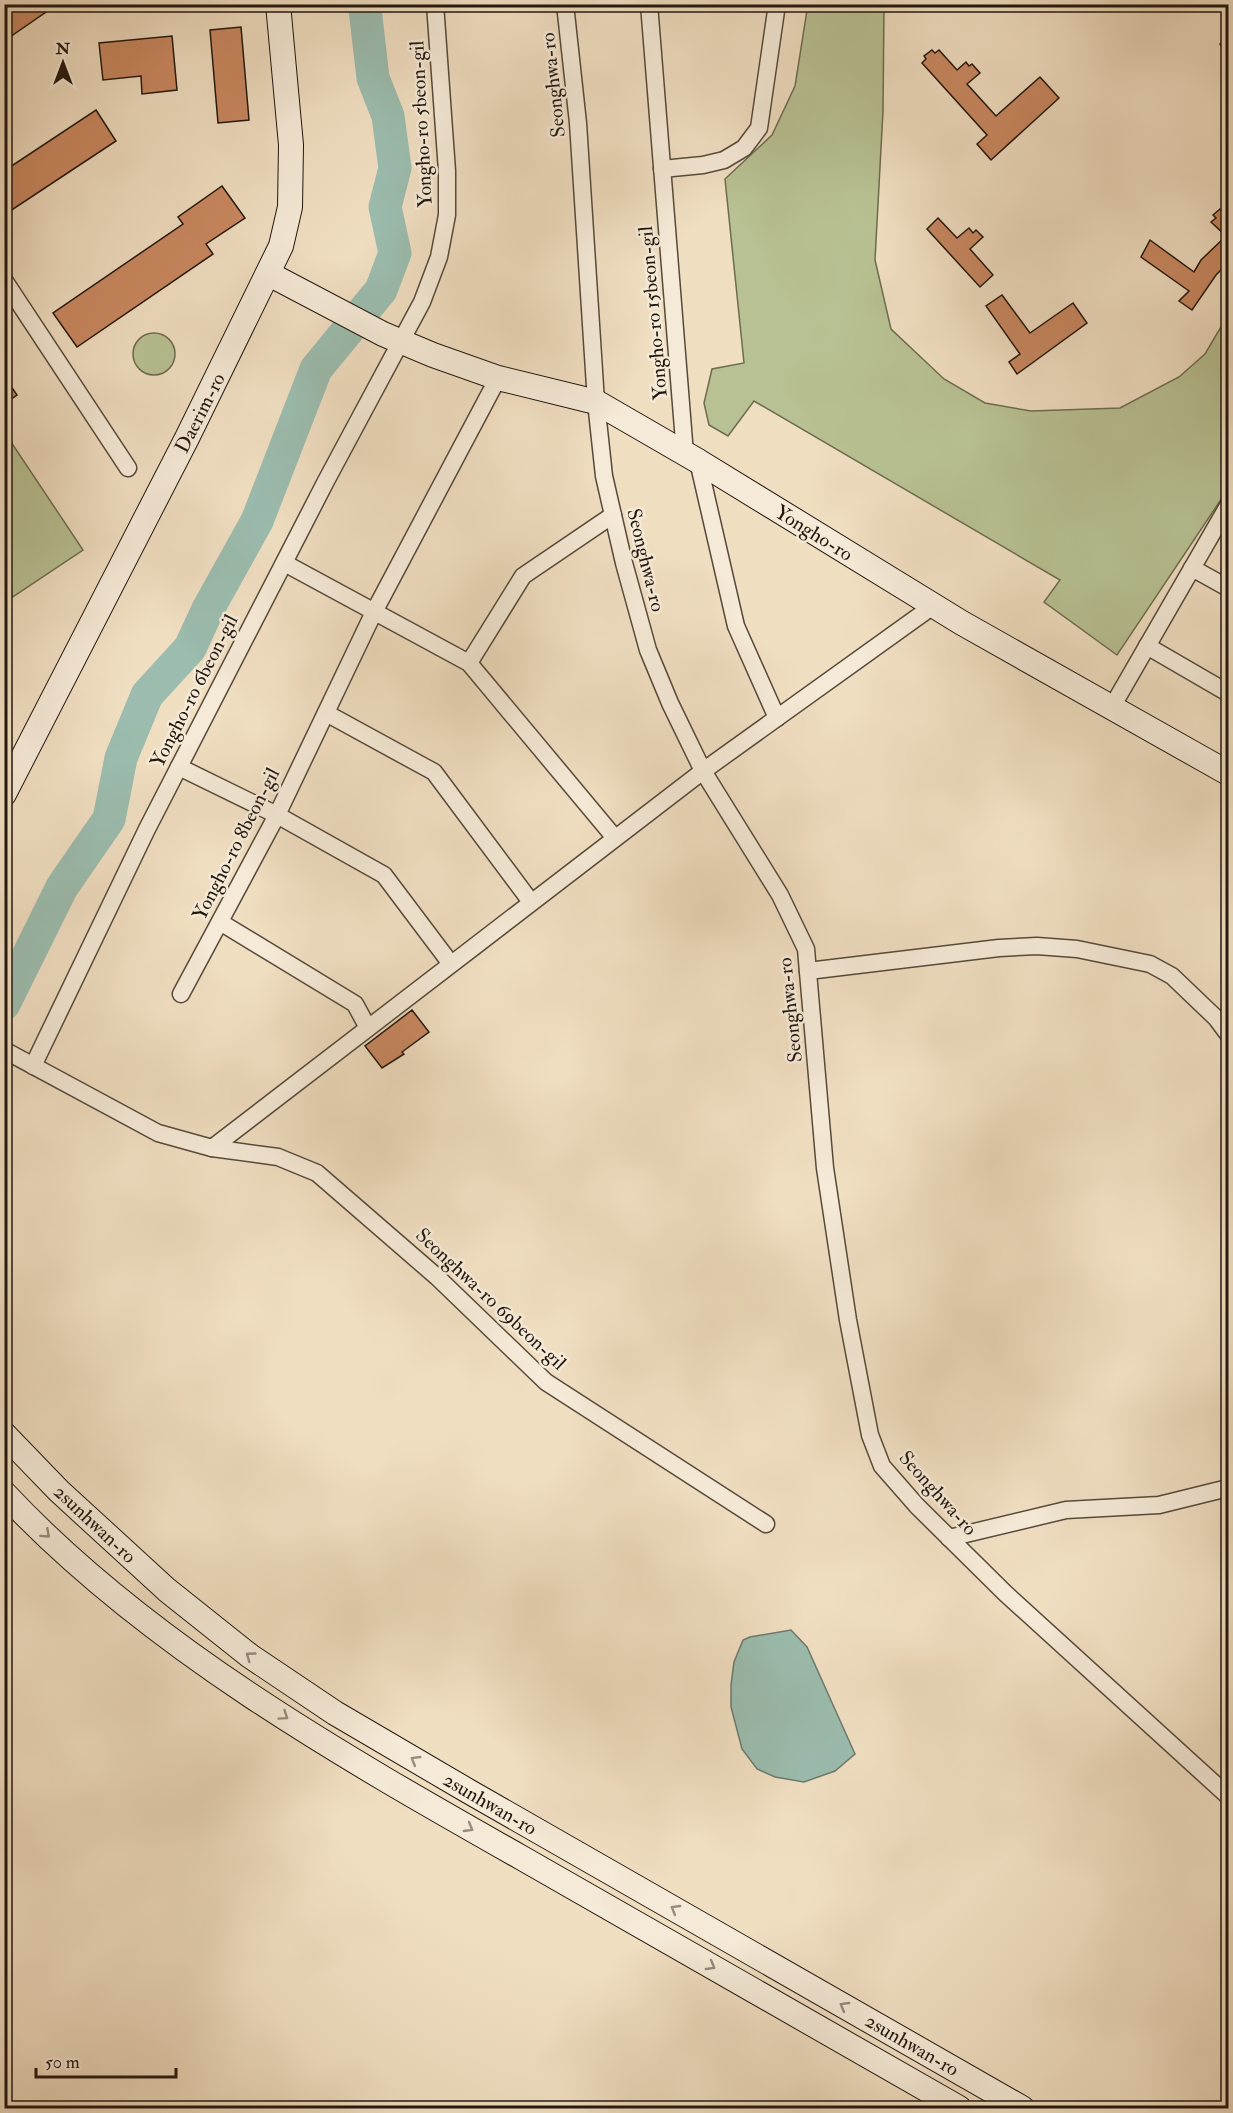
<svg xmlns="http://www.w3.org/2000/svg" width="1233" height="2113" viewBox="0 0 1233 2113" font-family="'IM FELL Double Pica',serif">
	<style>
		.green { fill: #b8c193; stroke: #6d6c50; stroke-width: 1.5 }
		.water { fill: #9bbcae; stroke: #6b7a6e; stroke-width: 1.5 }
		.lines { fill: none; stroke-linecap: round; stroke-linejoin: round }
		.river { stroke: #9bbcae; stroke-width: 33 }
		.building { fill: #c98861; stroke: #22170e; stroke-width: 1.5 }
		.street-casing { stroke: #56493b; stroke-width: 19 }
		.secondary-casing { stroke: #22170e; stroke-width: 26 }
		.street { stroke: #f5ead7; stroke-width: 16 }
		.secondary { stroke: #f5ead7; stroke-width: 24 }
		.oneway { stroke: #968b7d }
		.labels { text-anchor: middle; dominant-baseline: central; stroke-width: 5; stroke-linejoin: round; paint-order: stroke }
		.street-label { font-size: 20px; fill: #22170e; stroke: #f5ead7 }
	</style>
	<rect width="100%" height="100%" fill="#f0dec1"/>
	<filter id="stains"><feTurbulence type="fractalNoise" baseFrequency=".00333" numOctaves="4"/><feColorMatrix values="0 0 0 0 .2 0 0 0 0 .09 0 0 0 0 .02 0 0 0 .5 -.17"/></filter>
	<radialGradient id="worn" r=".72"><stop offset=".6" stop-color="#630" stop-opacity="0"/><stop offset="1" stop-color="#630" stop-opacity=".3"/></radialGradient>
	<g class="green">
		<polygon points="808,4 884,5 883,111 875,260 891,329 944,379 985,403 1031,411 1120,408 1179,377 1205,354 1228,315 1228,489 1117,655 1044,602 1060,580 754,401 728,436 709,425 704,403 712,369 744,363 725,179 772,135 795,86"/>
		<circle cx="154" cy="354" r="21"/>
		<polygon points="11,442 83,550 5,602 4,444"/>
	</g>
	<polygon class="water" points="791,1630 807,1647 855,1754 835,1771 804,1782 775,1777 757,1769 742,1749 731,1707 731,1685 734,1662 743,1640 750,1637"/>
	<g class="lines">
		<polyline class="river" points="4,1004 62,887 109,819 121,758 147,695 190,648 208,609 257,521 316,369 381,290 395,253 385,207 395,168 388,116 373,78 365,9 367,4"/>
	</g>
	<g class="building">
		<polygon points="4,4 40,4 46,12 4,41"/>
		<polygon points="241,27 249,120 218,123 210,30"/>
		<polygon points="172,36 177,90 142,94 141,76 103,80 99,43"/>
		<polygon points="1228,37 1228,53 1220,44"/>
		<polygon points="932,50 935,53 939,50 957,70 966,62 969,66 972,64 980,73 967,84 996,116 1040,77 1059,98 991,160 977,144 987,135 922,63 926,59 924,56"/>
		<polygon points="96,110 116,141 4,215 4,171"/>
		<polygon points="222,186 245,218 206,244 213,254 77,347 53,313 183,224 178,217"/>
		<polygon points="1220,209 1228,218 1228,263 1216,275 1192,310 1179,301 1189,291 1141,257 1150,240 1194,272 1201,260 1226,236 1211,222 1216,218 1213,215"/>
		<polygon points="938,218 957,238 969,228 973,233 976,230 983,237 970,249 993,275 980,287 927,229"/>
		<polygon points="1002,295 1030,333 1073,303 1087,323 1017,374 1009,362 1020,354 986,306"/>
		<polygon points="4,376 17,395 4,404"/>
		<polygon points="412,1010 429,1032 402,1052 404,1054 382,1068 365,1046"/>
	</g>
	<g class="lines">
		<defs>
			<g id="street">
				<polyline points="565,4 578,123 596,402 604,476 624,563 648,650 670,703 703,771 780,895 806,949 825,1168 848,1320 870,1435 882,1466 917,1506 1005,1593 1228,1796"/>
				<polyline points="649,4 685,454"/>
				<polyline points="662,169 703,165 724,160 744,148 759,128 777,4"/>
				<polyline points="4,280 128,468"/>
				<polyline points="698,461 736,626 777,718"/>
				<polyline points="288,565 469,663 615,838"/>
				<polyline points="1192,568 1228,588"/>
				<polyline points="1147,646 1228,693"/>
				<polyline points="469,663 523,576 613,515"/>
				<polyline points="1112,707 1228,506"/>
				<polyline points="326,713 434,772 531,902"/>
				<polyline points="179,767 277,815 384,875 451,964"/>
				<polyline points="220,922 355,1004 368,1028"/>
				<polyline points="808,971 999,948 1037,946 1077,949 1150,964 1172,976 1216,1018 1228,1034"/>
				<polyline points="181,994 277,815 374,612 498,378"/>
				<polyline points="4,1050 158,1133 212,1148"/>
				<polyline points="33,1066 147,829 326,481 422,302 439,257 447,215 447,171 435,4"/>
				<polyline points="766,1524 546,1382 437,1277 317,1173 278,1157 212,1148 703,771 933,606"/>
				<polyline points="949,1538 1066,1510 1159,1505 1228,1488"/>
			</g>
			<g id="secondary">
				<polyline points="269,274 383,334 433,355 498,378 596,402 698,461 962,623 1228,773"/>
				<polyline points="4,794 187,438 281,246 290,207 291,145 278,4"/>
				<polyline points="4,1434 59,1491 167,1590 250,1656 335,1713 468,1791 1022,2108"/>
				<path d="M4,1493C146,1645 342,1756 522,1858C668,1942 814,2025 959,2108"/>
			</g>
		</defs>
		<use href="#street" class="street-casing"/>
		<use href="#secondary" class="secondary-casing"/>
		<use href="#street" class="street"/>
		<use href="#secondary" class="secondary"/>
	</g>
	<defs><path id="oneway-chevron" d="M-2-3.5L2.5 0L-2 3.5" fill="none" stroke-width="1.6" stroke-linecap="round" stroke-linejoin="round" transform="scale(1.5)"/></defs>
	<g class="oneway">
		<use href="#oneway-chevron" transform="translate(46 1534) rotate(42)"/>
		<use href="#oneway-chevron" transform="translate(250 1656) rotate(-144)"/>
		<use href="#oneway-chevron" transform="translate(284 1716) rotate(34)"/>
		<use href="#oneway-chevron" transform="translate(415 1760) rotate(-149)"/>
		<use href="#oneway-chevron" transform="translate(469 1828) rotate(30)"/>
		<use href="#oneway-chevron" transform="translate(675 1909) rotate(-150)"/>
		<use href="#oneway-chevron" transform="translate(711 1966) rotate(30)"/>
		<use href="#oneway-chevron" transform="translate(844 2006) rotate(-150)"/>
	</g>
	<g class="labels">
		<g class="street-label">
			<text transform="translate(553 85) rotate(-96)">Seonghwa-ro</text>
			<text transform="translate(421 124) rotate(-93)">Yongho-ro 5beon-gil</text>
			<text transform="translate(653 313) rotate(-95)">Yongho-ro 15beon-gil</text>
			<text transform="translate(200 413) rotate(-63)">Daerim-ro</text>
			<text transform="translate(814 533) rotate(32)">Yongho-ro</text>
			<text transform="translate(646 560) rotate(76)">Seonghwa-ro</text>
			<text transform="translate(194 691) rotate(-63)">Yongho-ro 6beon-gil</text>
			<text transform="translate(236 844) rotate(-63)">Yongho-ro 8beon-gil</text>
			<text transform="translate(790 1010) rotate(-96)">Seonghwa-ro</text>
			<text transform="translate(491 1299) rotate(43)">Seonghwa-ro 69beon-gil</text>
			<text transform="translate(938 1493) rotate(48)">Seonghwa-ro</text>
			<text transform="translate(95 1524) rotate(43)">2sunhwan-ro</text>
			<text transform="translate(490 1804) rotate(30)">2sunhwan-ro</text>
			<text transform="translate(912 2045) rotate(30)">2sunhwan-ro</text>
		</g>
	</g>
	<rect width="1233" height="2113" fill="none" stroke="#f0dec1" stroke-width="24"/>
	<rect x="6" y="6" width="1221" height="2101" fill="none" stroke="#22170e" stroke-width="3"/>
	<rect x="12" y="12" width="1209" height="2089" fill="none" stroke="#22170e" stroke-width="1.5"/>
	<g transform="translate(63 63)" stroke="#f5ead7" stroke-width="4.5" paint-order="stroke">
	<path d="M0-4.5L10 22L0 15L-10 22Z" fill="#22170e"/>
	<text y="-9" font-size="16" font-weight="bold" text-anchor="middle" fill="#22170e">N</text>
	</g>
	<path d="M36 2068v9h140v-9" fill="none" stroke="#22170e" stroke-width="3"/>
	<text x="45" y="2068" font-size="18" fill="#22170e" stroke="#f5ead7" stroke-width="4.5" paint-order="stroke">50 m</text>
	<rect width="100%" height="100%" filter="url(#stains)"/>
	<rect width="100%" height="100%" fill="url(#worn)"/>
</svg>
